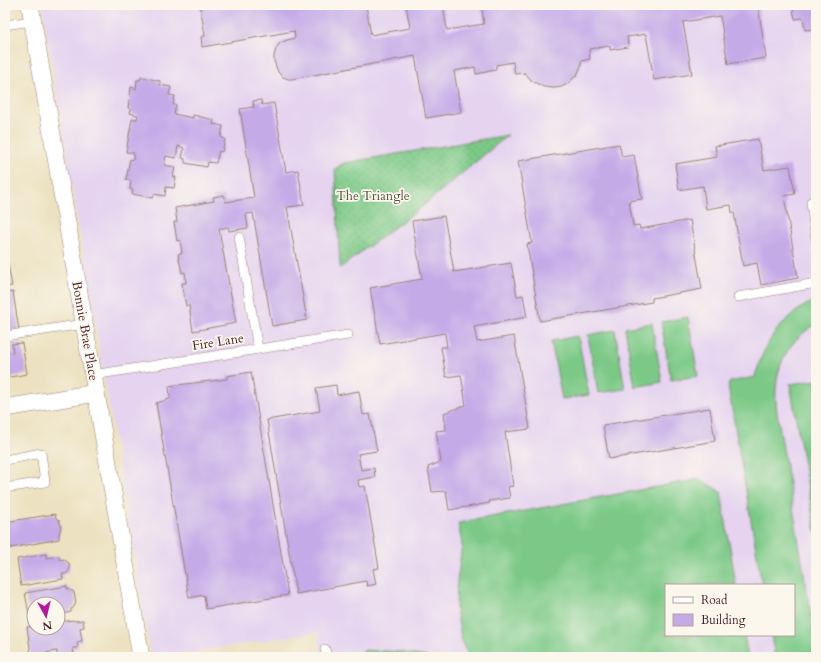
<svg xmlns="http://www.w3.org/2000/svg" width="821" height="662" viewBox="0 0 821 662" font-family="Cardo,serif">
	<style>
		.built { fill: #e5d3f0; fill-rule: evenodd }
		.grass { fill: url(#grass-dots); stroke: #637459 }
		.garden { fill: #7cc987; stroke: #637459 }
		.building { fill: #c5aae8 }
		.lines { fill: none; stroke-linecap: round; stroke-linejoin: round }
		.lane-casing { stroke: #9b8076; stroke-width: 10 }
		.street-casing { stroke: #9b8076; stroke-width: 18 }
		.lane { stroke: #fff; stroke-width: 9 }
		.street { stroke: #fff; stroke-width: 17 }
		.labels { text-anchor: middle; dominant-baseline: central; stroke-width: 3.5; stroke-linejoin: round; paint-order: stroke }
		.park-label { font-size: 13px; fill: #595247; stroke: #fbf7ec }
		.street-label { font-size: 13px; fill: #4a1f2b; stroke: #fbf7ec }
	</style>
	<defs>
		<pattern id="grass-dots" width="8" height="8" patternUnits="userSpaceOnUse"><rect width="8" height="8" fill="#7cc987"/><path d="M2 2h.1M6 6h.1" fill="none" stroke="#6dac75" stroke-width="1.8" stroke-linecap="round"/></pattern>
	</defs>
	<rect width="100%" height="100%" fill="#fbf7ec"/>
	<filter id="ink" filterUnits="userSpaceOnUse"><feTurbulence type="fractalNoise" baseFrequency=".025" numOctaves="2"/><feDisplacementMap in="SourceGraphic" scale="8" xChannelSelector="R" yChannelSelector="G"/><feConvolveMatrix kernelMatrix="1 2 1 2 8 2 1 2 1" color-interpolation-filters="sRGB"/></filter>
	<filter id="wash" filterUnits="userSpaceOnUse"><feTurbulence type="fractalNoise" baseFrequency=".012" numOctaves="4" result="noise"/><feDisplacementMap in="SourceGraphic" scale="16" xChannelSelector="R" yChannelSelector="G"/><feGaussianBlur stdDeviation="0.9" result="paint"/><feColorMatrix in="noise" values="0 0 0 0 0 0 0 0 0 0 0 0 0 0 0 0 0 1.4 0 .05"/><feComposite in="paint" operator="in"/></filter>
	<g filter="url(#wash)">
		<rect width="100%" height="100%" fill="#ece1c0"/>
		<path class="built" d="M42,5H816V657H322L317,632L166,657H151ZM666,585H794V635H666Z"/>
		<polygon class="grass" points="508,135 424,205 340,268 335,169 344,163"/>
		<g class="garden">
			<path d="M816,300V324C783,344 772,374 777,412L816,645V657H775L771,635H794V585H762L728,386L730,382L755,377C764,342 782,315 816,300Z"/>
			<polygon points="688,317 698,376 671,380 661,322"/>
			<polygon points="652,323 662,382 635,387 625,328"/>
			<polygon points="615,330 625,389 598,393 588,335"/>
			<polygon points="578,336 589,395 562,399 551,341"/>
			<polygon points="816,380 816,534 790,384"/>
			<polygon points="700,479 721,492 736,585 666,585 666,635 744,635 748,657 469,657 462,643 456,609 457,582 462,545 458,523"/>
			<polygon points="363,650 401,652 427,657 364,657"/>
		</g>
		<g id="blocks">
			<g class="building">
				<polygon points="200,5 366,5 371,35 410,28 406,5 443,5 447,30 484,24 482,9 509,5 758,5 766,58 728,64 720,16 683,22 692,74 654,80 646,34 627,37 628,47 610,50 610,46 589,49 590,59 581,61 581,66 577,75 567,84 561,87 554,88 544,87 532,81 525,73 515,74 513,62 496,65 496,70 476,74 475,67 454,71 461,112 426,118 415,56 292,79 288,79 283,77 278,72 274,61 274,56 276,49 280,43 287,40 295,38 294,31 202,47 201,37 205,36"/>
				<polygon points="792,5 816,5 816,29 805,30 803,18 795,19"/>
				<polygon points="142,77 160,81 160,85 171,87 169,95 175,96 173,105 176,105 174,114 193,118 193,115 214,120 213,124 223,126 221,137 225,139 222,152 219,151 216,163 208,162 207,167 185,163 185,159 182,158 184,148 178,146 176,158 166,156 164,165 175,167 173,177 176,177 174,188 166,187 165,196 154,194 153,198 132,194 133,190 130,189 131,183 130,180 126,180 130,159 133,160 134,153 126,152 132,119 137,119 138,115 130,113 131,109 128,108 131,87 136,89 137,80 140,80"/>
				<polygon points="261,100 262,105 274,103 286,172 298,170 304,205 287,207 307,320 272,326 253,213 246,214 248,228 229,231 228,227 219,229 236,323 193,331 189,305 186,306 182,283 186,283 185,272 182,273 178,254 182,253 180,240 177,241 174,222 177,222 175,208 214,201 213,197 224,195 225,202 254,198 240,109 254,107 253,101"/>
				<polygon points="758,139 764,170 790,166 795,194 784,196 798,278 761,285 757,263 743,266 734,213 732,213 731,205 706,209 703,186 679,190 675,164 717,157 715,146"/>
				<polygon points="619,144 622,157 634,155 642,199 629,201 633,226 639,225 640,229 690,220 702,289 652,298 652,302 540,321 527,244 532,243 518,161"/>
				<polygon points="444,216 454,272 511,263 517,296 523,295 527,317 474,327 477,342 514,336 530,429 505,432 513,486 508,487 510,498 489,501 490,503 449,510 446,491 432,492 428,467 441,462 436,431 446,430 444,413 466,405 461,375 446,377 441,347 447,347 445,333 380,344 370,288 422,279 412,221"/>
				<polygon points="5,248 12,286 5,287"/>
				<polygon points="13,292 19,330 5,332 5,293"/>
				<polygon points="22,343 27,374 5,378 5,354 13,353 12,344"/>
				<polygon points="251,372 288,595 206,609 204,595 189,598 156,403 170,399 169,386 227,379 227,376"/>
				<polygon points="336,385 337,395 359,391 363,415 370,414 377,451 358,454 361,470 374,468 375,477 358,480 359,487 365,486 379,568 373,569 376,584 367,586 366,581 296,594 267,420 320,411 316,388"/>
				<polygon points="710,408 715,441 609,459 603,425"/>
				<polygon points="55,514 56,518 59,520 61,526 59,535 59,539 5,549 5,522"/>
				<polygon points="46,554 46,558 59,556 60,560 63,559 69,563 70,569 66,574 62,574 63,579 21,586 17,559"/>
				<polygon points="67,586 67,589 69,589 74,592 76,603 73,608 71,609 71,612 58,615 58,604 34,604 34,619 30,619 25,593"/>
				<polygon points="73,620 74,621 83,620 84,627 80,628 82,641 77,642 78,648 73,648 74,656 57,657 57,651 31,655 27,627 34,626 34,628 58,628 58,622"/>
			</g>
		</g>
	</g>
	<g filter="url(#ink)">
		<use href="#blocks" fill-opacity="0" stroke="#9b8076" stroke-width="1"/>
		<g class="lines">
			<defs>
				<g id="lane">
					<polyline points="5,25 32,21"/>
					<polyline points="811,202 816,240"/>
					<polyline points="239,237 258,349"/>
					<polyline points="738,297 816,283"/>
					<polyline points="5,336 84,324"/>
					<polyline points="93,375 348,335"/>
					<polyline points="5,460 41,453 45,482 5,488"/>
					<polyline points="325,649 327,657"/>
				</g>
				<g id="street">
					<polyline points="30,5 141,657"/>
					<polyline points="5,408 96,393"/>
				</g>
			</defs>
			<use href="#lane" class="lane-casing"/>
			<use href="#street" class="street-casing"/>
			<use href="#lane" class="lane"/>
			<use href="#street" class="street"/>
		</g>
	</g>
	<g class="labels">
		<g class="park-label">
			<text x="373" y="196">The Triangle</text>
		</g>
		<g class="street-label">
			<text transform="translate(85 331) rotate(80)">Bonnie Brae Place</text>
			<text transform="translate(218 342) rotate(-9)">Fire Lane</text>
		</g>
	</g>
	<rect width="821" height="662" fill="none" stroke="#fbf7ec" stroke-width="20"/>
	<rect x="665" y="584" width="130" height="52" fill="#fbf7ec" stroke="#b4a19f"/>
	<rect x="673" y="597" width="20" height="6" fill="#ffffff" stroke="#b4a19f"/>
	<text x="701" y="604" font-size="12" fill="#4a1f2b">Road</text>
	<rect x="673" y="614" width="20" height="12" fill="#c5aae8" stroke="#b4a19f"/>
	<text x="701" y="624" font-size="12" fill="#4a1f2b">Building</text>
	<g transform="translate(46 616) rotate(172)"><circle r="19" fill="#fbf7ec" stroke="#b4a19f"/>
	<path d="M0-3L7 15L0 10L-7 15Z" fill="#b5179e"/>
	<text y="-6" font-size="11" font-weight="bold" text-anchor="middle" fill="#4a1f2b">N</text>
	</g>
</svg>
